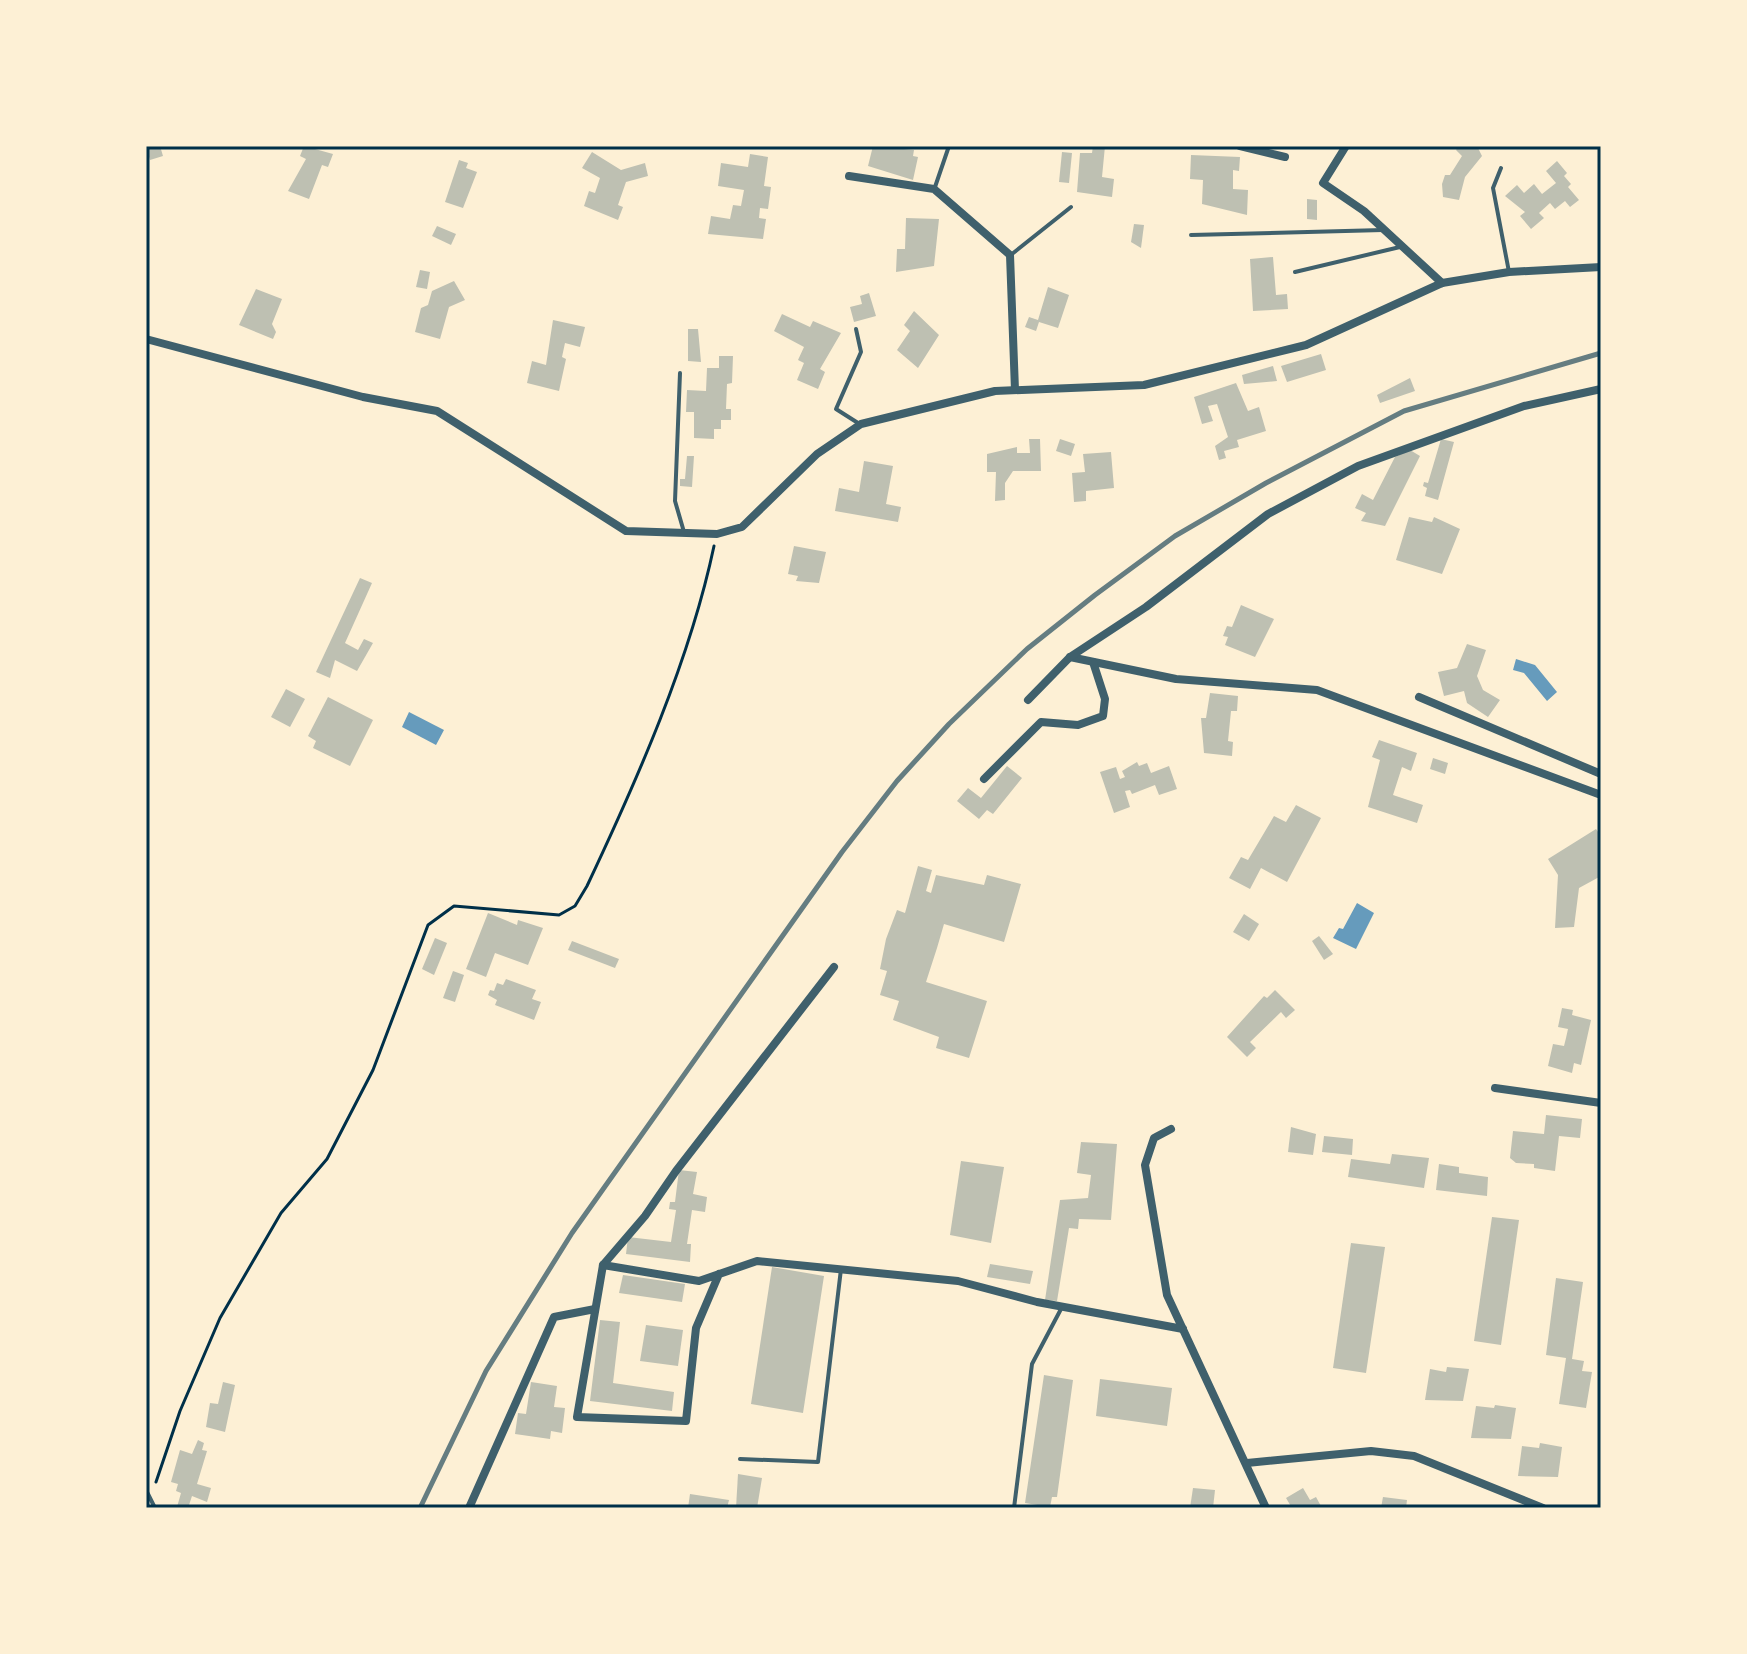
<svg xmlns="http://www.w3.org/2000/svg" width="1747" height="1654" viewBox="0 0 1747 1654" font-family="'Golos Text',sans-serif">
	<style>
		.water { fill: #669bbc }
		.building { fill: #bec0b2 }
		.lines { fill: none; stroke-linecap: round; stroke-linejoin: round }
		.path { stroke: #003049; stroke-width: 3 }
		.service { stroke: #3f606c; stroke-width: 4 }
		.minor { stroke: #3f606c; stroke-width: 8 }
		.rail { stroke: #657d81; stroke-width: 5 }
		.neatline { fill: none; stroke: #003049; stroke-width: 3 }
	</style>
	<rect width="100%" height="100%" fill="#fdf0d5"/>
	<g class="water">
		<polygon points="1516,659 1535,665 1557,692 1547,701 1524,673 1513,670"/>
		<polygon points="409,712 444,730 436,745 402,727"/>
		<polygon points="1357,903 1374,913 1356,949 1333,938 1339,928 1343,929"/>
	</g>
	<g class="building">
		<polygon points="146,146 160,146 163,156 150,160"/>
		<polygon points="304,146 333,154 328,167 322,165 309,199 288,191 306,159 300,156"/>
		<polygon points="873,146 914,150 913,156 918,157 913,180 868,166"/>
		<polygon points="1093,146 1105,146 1102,177 1114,179 1112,197 1077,192 1080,153 1092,153"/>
		<polygon points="1459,146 1477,146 1482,156 1465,177 1459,200 1443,197 1442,184 1445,175 1450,175 1462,156 1456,150"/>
		<polygon points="592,152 621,170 645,163 648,176 626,182 618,205 623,207 618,220 584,206 589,191 595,193 600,178 582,168"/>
		<polygon points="1062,152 1072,153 1069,183 1059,182"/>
		<polygon points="750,154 768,157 764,186 771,187 768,209 760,208 759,218 766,219 763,239 708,234 711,216 730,219 733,205 741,206 744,190 718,186 721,163 748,167"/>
		<polygon points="1191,155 1240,157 1239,171 1233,170 1233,189 1248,190 1247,215 1202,204 1203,180 1190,179"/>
		<polygon points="459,160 468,163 466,168 477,172 463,208 445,202"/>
		<polygon points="1557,161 1567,173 1564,176 1571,184 1568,187 1579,200 1570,207 1565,201 1555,209 1550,203 1539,213 1544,218 1531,229 1520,216 1525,212 1505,196 1517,185 1524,193 1534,184 1542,194 1556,183 1546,171"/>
		<polygon points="1307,199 1317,200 1317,220 1307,219"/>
		<polygon points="906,218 939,219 934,266 896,272 897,249 905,249"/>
		<polygon points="1134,224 1144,225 1141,248 1131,242"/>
		<polygon points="437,226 456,234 451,245 432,236"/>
		<polygon points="1273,257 1276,295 1287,294 1288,309 1253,311 1250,259"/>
		<polygon points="420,270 430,272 427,289 416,287"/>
		<polygon points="454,281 465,300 449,307 440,339 415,332 421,308 428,305 432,291"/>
		<polygon points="1048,287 1069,295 1058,328 1039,322 1036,331 1025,327 1029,317 1038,320"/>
		<polygon points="256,289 282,299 272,324 276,332 273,339 239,325"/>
		<polygon points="869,293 876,316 854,322 850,307 862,304 860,296"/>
		<polygon points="914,311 939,335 918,368 897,350 910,331 904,325"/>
		<polygon points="782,314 810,327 813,321 841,333 820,369 825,372 818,389 797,380 804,363 798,360 804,347 774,331"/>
		<polygon points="553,320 585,327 580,347 565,343 562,357 566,359 559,391 527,383 532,361 546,365"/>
		<polygon points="688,329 698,329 701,362 688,361"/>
		<polygon points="1321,354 1326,370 1287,382 1281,366"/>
		<polygon points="719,356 733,356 732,383 727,384 726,409 731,409 731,420 721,420 721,429 714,429 714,439 694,438 694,412 686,412 687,390 706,391 707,368 719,368"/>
		<polygon points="1273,366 1277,381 1244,384 1242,375"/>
		<polygon points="1410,378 1415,391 1380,403 1377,395"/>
		<polygon points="1236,383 1248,411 1259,407 1266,431 1237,440 1239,447 1224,451 1226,458 1219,460 1215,446 1228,437 1217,404 1208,406 1213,421 1202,424 1194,397"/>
		<polygon points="1029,439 1040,439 1041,471 1013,471 1005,483 1005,500 995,501 996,472 987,472 987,454 1017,447 1017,453 1030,453"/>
		<polygon points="1060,439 1075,444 1071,456 1056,451"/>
		<polygon points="1441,439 1454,442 1438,500 1425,496 1427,488 1423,486 1424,482 1428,483"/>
		<polygon points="1410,450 1420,456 1385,526 1361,521 1366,513 1355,508 1362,494 1373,500 1395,457"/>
		<polygon points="1111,452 1114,488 1086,491 1086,501 1074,502 1072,473 1085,472 1083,454"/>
		<polygon points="687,456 694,456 692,487 680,486 680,479 685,479"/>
		<polygon points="864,461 893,466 886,504 901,507 898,522 835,511 839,488 859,492"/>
		<polygon points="1409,517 1432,522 1434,517 1460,529 1442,574 1396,560"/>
		<polygon points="794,546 826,552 819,583 796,581 798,576 788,574"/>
		<polygon points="360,578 372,583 345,643 358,650 364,639 373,643 357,671 335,660 330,678 316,672"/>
		<polygon points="1241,605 1274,619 1255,657 1225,645 1228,637 1223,636 1227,626 1232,627"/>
		<polygon points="1467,644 1486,650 1477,676 1483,690 1500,700 1488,717 1467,703 1464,691 1444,696 1438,672 1457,668"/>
		<polygon points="286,689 305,699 290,727 271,717"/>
		<polygon points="1210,693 1238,696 1237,711 1231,711 1228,741 1233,742 1232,756 1204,753 1201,718 1206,718"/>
		<polygon points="328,697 373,720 350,766 313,748 316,741 308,736"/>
		<polygon points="1379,740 1417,753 1411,771 1402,767 1393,795 1423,805 1417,823 1368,807 1380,760 1372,757"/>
		<polygon points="1433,758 1448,763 1445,774 1430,769"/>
		<polygon points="1137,762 1139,766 1147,763 1151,773 1169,766 1177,789 1159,795 1155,785 1132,794 1130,790 1125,791 1130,807 1114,813 1100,772 1116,767 1120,779 1125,777 1122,771"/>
		<polygon points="1007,766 1022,778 993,814 987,810 979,819 957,801 968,788 981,798"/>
		<polygon points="1296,805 1321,818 1287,882 1261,868 1250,889 1229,878 1241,857 1248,860 1274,816 1286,822"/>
		<polygon points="1596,829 1601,836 1601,876 1579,888 1574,927 1555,928 1558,875 1548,859"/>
		<polygon points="918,866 932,870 926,891 931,893 936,875 984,885 987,875 1021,884 1004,942 944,924 937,948 926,982 987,1001 969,1058 936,1048 939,1037 893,1020 899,1001 880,995 887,971 880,969 886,939 897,910 905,913"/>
		<polygon points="488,913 517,925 518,920 543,928 528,965 495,953 486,977 466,969"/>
		<polygon points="1244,914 1259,924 1249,941 1233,932"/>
		<polygon points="1319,936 1333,954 1324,960 1312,941"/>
		<polygon points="435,938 447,943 434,975 422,969"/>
		<polygon points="572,941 619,959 615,968 568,950"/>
		<polygon points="453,971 464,975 455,1002 443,998"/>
		<polygon points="506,979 536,990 532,999 541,1002 534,1020 495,1005 497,1000 488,995 490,990 494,991 497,983 503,985"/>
		<polygon points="1275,990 1295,1010 1286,1018 1281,1012 1250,1042 1256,1048 1247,1057 1227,1037 1264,996 1267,998"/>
		<polygon points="1562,1008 1573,1010 1572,1015 1591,1020 1581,1065 1574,1063 1572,1073 1548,1066 1553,1044 1564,1046 1566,1038 1568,1029 1558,1027"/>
		<polygon points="1546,1115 1582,1119 1580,1138 1559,1136 1555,1171 1534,1168 1534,1164 1516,1163 1510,1158 1513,1131 1544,1134"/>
		<polygon points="1291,1127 1316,1134 1313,1155 1288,1152"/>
		<polygon points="1324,1136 1353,1139 1352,1155 1322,1152"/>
		<polygon points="1081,1142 1117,1144 1111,1220 1079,1219 1078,1229 1069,1228 1057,1301 1045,1300 1060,1200 1088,1198 1091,1175 1077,1173"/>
		<polygon points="1392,1154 1429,1158 1424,1188 1348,1177 1351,1159 1390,1164"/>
		<polygon points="961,1161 1004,1167 991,1243 950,1235"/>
		<polygon points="1439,1164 1459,1167 1459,1173 1488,1177 1487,1196 1436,1190"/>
		<polygon points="679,1170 697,1172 693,1194 707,1197 705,1212 692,1210 687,1244 691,1244 690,1262 626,1254 628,1237 671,1242 676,1210 669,1209 670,1202 675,1202"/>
		<polygon points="1492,1217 1519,1220 1501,1345 1474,1341"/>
		<polygon points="1351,1243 1385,1247 1366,1373 1333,1368"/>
		<polygon points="990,1264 1033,1271 1030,1284 987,1277"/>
		<polygon points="772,1267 824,1276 803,1413 751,1404"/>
		<polygon points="623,1275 685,1284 682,1302 619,1293"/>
		<polygon points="1556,1278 1583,1282 1572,1359 1584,1361 1582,1371 1592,1372 1586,1408 1559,1404 1566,1358 1546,1355"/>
		<polygon points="600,1320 620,1322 613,1383 674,1392 672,1411 590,1401"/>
		<polygon points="646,1325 683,1330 678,1366 640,1361"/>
		<polygon points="1447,1367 1469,1369 1463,1401 1425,1400 1430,1369 1446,1372"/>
		<polygon points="1044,1375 1073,1380 1057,1497 1052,1497 1050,1507 1025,1503"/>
		<polygon points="1100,1379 1172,1388 1167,1426 1096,1416"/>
		<polygon points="223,1382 235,1385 225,1432 206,1427 210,1403 218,1404"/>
		<polygon points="531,1382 557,1386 554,1407 565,1408 562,1433 551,1431 550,1439 515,1434 518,1413 526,1414"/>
		<polygon points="1495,1405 1516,1408 1511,1439 1471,1438 1476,1406 1494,1408"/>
		<polygon points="198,1440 204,1443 202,1450 207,1451 197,1484 211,1488 207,1502 192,1496 188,1508 181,1508 177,1507 181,1493 176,1491 178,1484 171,1482 180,1450 192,1454"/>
		<polygon points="1540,1443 1562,1447 1558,1477 1518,1476 1522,1446 1539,1448"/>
		<polygon points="738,1474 762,1478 757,1508 736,1508"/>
		<polygon points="1193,1488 1215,1490 1213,1508 1190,1508"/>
		<polygon points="1303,1488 1310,1500 1316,1497 1322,1508 1292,1508 1286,1498"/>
		<polygon points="690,1494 729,1500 727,1508 688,1508"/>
		<polygon points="1383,1497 1407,1500 1406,1508 1381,1508"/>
	</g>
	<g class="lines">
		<path class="path" d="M156,1482L180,1411L220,1318L281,1213L327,1159L373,1070L428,925L454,906L559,915L575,906L587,886C637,780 690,660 714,546"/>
		<g class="service">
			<polyline points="1501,168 1493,188 1509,272"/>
			<polyline points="935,187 949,146"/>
			<polyline points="1191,235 1383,230"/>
			<polyline points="1012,254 1071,207"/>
			<polyline points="1295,272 1400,247"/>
			<polyline points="856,329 861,352 836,409 858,423"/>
			<polyline points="680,373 675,501 684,532"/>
			<polyline points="740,1459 818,1462 841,1269"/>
			<polyline points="146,1490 155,1508"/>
			<polyline points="1014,1508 1032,1364 1061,1309"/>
		</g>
		<g class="minor">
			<polyline points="1240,146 1285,157"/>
			<polyline points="1346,146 1323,183 1364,211 1442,283"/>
			<polyline points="849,176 934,189 1010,255 1015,390"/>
			<polyline points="146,339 363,397 437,411 626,531 717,534 742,527 817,454 861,424 995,391 1144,385 1306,345 1442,283 1509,272 1601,267"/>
			<polyline points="1070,657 1176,679 1317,690 1601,795"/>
			<polyline points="1419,697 1601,774"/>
			<polyline points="1028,700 1070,657 1146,607 1268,514 1358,466 1524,406 1601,389"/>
			<polyline points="984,779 1041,722 1078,725 1103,716 1105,699 1093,662"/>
			<polyline points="1495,1088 1601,1103"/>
			<polyline points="1171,1129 1154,1138 1145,1165 1167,1295 1266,1508"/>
			<polyline points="603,1265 645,1216 676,1171 834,967"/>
			<polyline points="719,1274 696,1328 686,1421 577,1417 603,1265 699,1281 757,1261 958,1281 1037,1302 1183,1329"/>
			<polyline points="1247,1463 1371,1451 1414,1456 1543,1508"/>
			<polyline points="469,1508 554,1317 595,1309"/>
		</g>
		<polyline class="rail" points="420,1508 486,1371 572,1233 842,852 897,781 949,724 1027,649 1095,595 1175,536 1266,483 1404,411 1601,353"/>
	</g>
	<rect width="1747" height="1654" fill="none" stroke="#fdf0d5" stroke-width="296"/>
	<rect x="148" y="148" width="1451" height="1358" class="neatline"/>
</svg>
